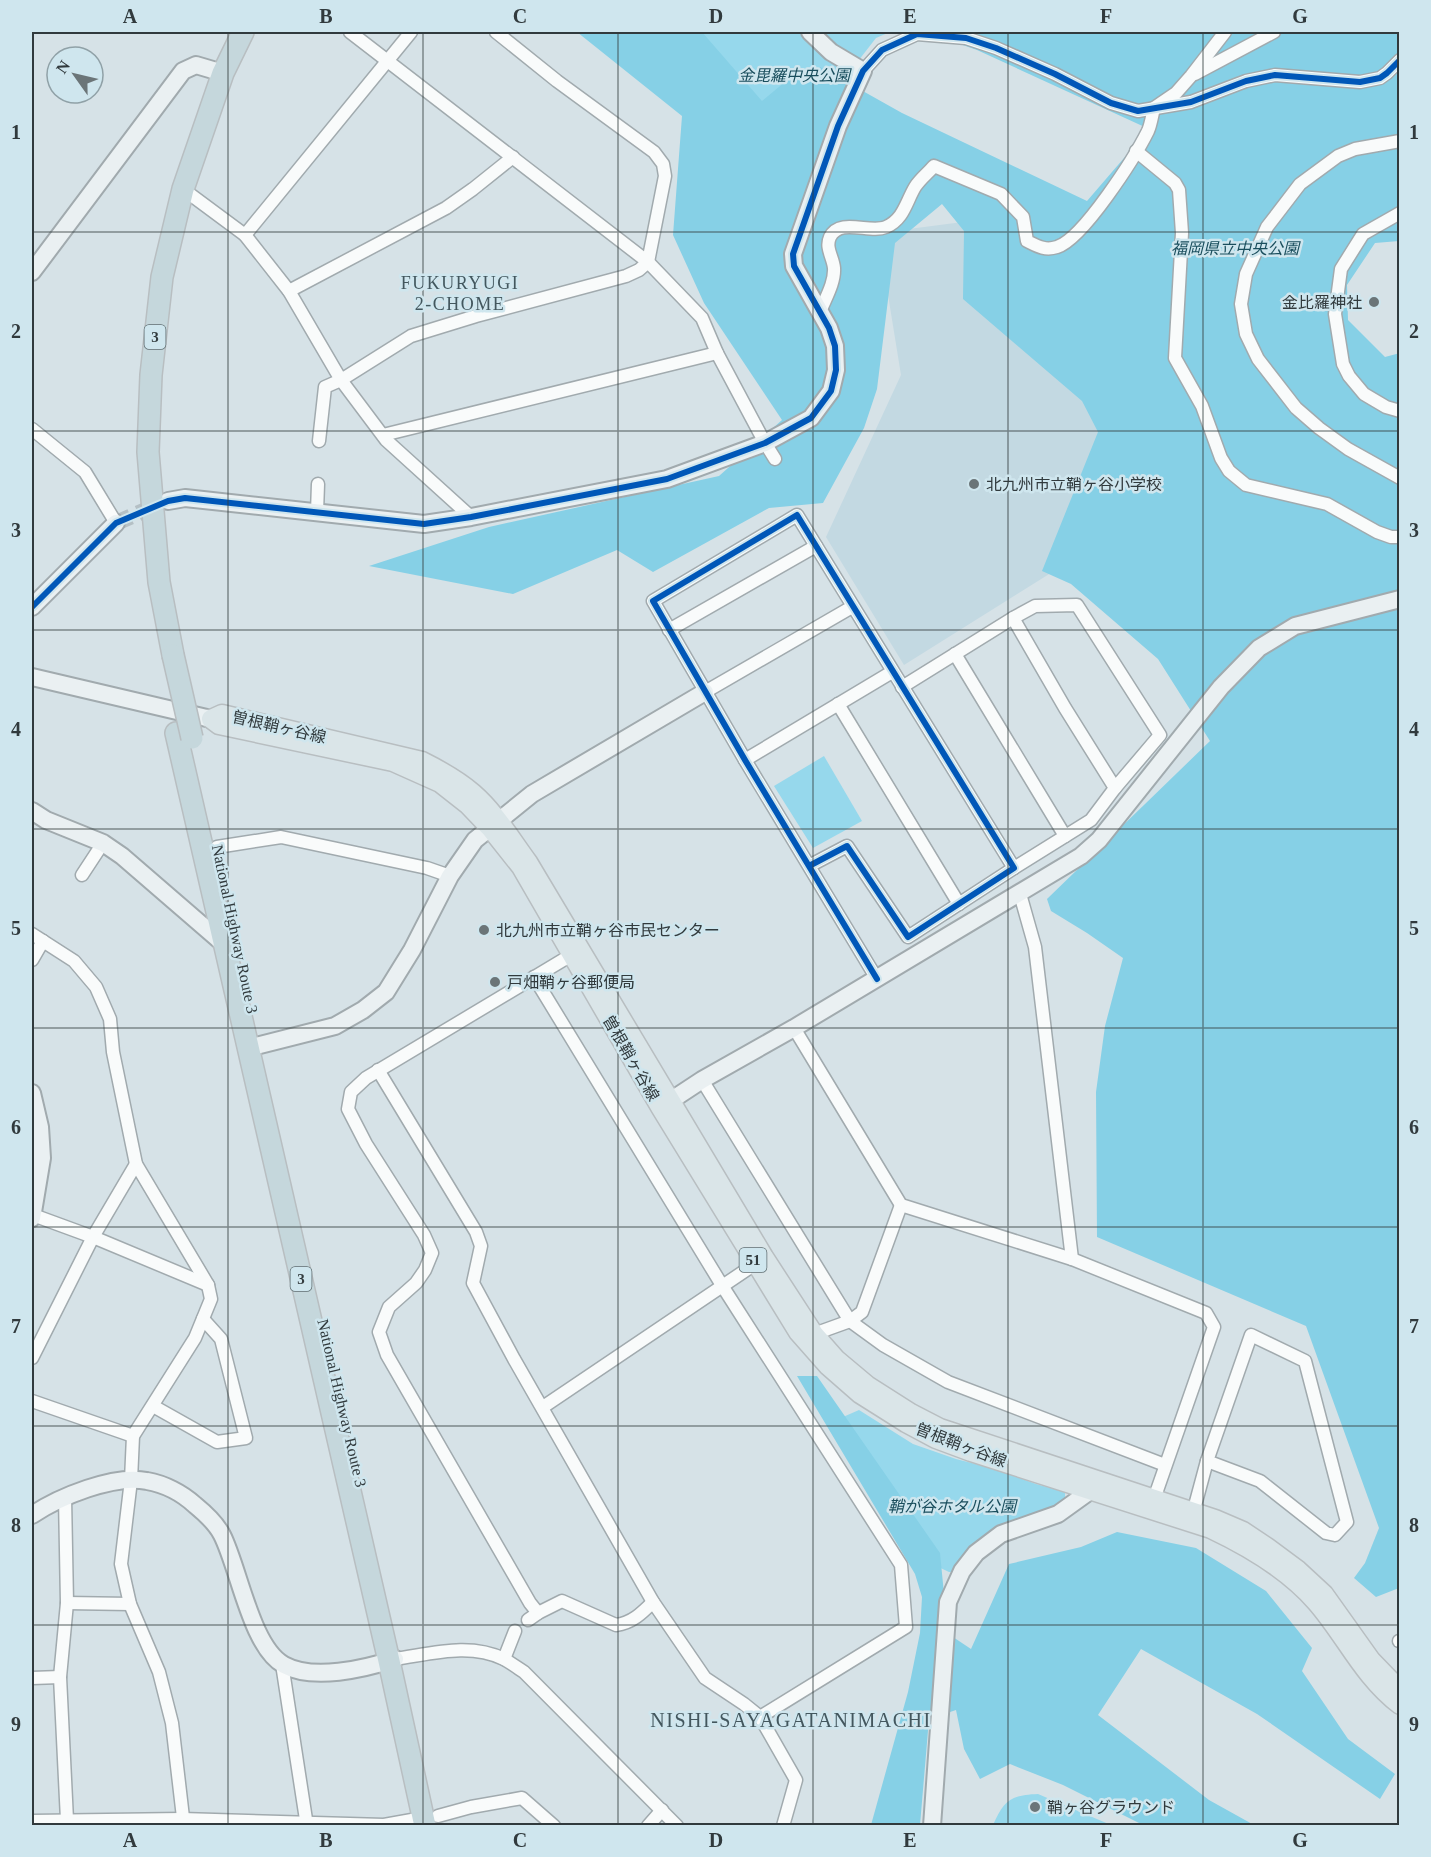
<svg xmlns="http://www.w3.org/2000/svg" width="1431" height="1857" viewBox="0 0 1431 1857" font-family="'Times New Roman','Noto Sans JP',serif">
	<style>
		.built { fill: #c3d9e2 }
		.green { fill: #96d8ec }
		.forest { fill: #86d0e6 }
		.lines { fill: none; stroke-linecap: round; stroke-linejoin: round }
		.secondary-tunnel { stroke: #b5c0c5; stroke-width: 16; stroke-dasharray: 16 8; stroke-linecap: butt }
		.street-casing { stroke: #a1aaae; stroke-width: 15 }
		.secondary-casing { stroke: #a1aaae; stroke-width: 20 }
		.primary-casing { stroke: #b8bec1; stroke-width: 21 }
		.highway-casing { stroke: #b8bec1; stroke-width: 24 }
		.street { stroke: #f9fbfb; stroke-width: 12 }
		.secondary { stroke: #eaf0f2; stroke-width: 16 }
		.primary { stroke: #dae5e8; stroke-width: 18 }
		.highway { stroke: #c5d7dc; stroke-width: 21 }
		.highway-bridge-casing { stroke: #b8bec1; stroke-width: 24; stroke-linecap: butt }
		.highway-bridge { stroke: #c5d7dc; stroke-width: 21 }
		.cycleway-casing { stroke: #cfe6ee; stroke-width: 10 }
		.cycleway { stroke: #0057b8; stroke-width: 6 }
		.grid { fill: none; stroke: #313a3d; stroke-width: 1.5; stroke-opacity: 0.55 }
		.poi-dot { fill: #6b7578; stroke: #cfe6ee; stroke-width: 2 }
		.labels { text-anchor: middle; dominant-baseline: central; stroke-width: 5; stroke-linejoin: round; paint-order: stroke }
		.shield { fill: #cfe6ee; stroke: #606e72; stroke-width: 1.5 }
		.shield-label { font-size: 15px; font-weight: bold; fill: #313a3d }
		.park-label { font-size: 16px; font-style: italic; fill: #1a4e5d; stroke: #cfe6ee }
		.poi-label { font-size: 16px; fill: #313a3d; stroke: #cfe6ee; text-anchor: start }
		.street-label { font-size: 16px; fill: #313a3d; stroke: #cfe6ee }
		.neighbourhood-label { font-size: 18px; letter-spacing: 1.5px; fill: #43575e; stroke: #cfe6ee }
		.quarter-label { font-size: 20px; letter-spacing: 1.5px; fill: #43575e; stroke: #cfe6ee }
		.neatline { fill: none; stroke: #313a3d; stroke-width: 2 }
		.grid-label { font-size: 20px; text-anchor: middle; font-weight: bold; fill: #313a3d }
	</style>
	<rect width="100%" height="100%" fill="#d6e2e7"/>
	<polygon class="built" points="978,220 1121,431 1062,566 904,665 826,537 901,375 878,233"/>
	<g class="green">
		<polygon points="685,32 890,32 876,38 834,92 815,132 728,97"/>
		<polygon points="824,756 862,821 813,848 774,786"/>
		<polygon points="859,1410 913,1444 956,1459 995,1469 1036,1484 1065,1492 1065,1503 1038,1513 956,1572 949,1572 930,1563 843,1417"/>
		<path d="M1038,1794L1111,1825H993C1004,1800 1011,1795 1038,1794Z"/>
	</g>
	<g class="forest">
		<polygon points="577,32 702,32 762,101 798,71 820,67 902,113 1087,201 1149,129 977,50 926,32 1399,32 1399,241 1375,243 1347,285 1348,320 1385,357 1400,353 1399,1588 1376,1597 1354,1578 1365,1563 1379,1528 1306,1326 1097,1237 1096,1092 1105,1026 1123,958 1087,933 1051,911 1047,899 1210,741 1158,659 1071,584 1042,571 1098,432 1082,401 963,299 964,231 942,204 895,243 877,389 864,428 823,503 769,508 653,572 617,550 513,594 369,566 489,527 719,476 782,420 704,303 673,235 682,116"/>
		<polygon points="797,1376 817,1376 940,1553 944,1594 938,1627 971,1649 1009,1564 1081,1547 1117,1532 1196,1548 1266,1591 1312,1648 1302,1671 1348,1739 1395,1774 1380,1799 1257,1714 1141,1649 1098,1715 1209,1800 1254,1825 1143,1825 1063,1785 1010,1764 980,1779 964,1749 956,1710 929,1719 920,1825 871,1825 908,1692 920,1633 922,1597 915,1574"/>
	</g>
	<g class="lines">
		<polyline class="secondary-tunnel" points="116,523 162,503"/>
		<defs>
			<g id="street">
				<polyline points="350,32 648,262 702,318 717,353 765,443 775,459"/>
				<polyline points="863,71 882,50 917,34 966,38 996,48 1055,74 1111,103 1138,111 1191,102 1246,81 1275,75 1360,82 1380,78 1387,73 1400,60"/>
				<polyline points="1195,74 1274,32"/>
				<polyline points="1400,141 1355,149 1338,156 1300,184 1267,227 1246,274 1241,304 1246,334 1258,359 1296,408 1319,428 1348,449 1400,478"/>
				<polyline points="1136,151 1175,183 1179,190 1182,233 1175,358 1202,406 1221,458 1229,471 1246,485 1327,504 1377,532 1391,537 1400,537"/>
				<polyline points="183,189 245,235 289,291 341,380 386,440 471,517"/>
				<polyline points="1400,213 1363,234 1341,269 1335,314 1343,364 1349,376 1364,394 1386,407 1400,411"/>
				<polyline points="245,235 411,32"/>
				<polyline points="289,291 446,208 473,189 513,157"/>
				<path d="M820,312C825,299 835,283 834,268C833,257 825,248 830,237C840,217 870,234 886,227C904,219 906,202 915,187C920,179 928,173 934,166L1001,194L1023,217L1027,241C1037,246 1045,251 1057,247C1083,239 1135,157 1148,131C1151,124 1152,116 1154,108L1176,93L1191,76L1225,32"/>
				<polyline points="32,429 85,472 116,523"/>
				<polyline points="383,435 717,353"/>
				<polyline points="319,441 325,387 341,380 411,336 476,316 626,276 639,270 648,262 665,176 663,164 654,152 557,81 496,32"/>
				<polyline points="317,512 318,484"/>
				<polyline points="1013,618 1035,606 1077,605 1160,735 1115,788"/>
				<polyline points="669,630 816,546"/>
				<polyline points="955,654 1065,836"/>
				<polyline points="902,687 1013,618 1065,708 1115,788 1091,820 1014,868"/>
				<polyline points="705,692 852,607"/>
				<polyline points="838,704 959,904"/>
				<polyline points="745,760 892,672"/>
				<polyline points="217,847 281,837 427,868 450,876"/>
				<polyline points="809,866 847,846 908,937 1014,868 797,515 653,601 745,760 877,979"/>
				<polyline points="82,875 103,843"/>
				<polyline points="1020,894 1035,947 1072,1259"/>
				<polyline points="32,934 74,961 96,987 110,1019 113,1052 136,1164 208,1285 211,1299 195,1338 133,1436 131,1480 121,1564 130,1604 159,1672 172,1723 184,1826"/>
				<polyline points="32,960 43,941"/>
				<polyline points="534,977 723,1287 901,1565 906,1627 760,1717"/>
				<polyline points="794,1028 901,1205 1072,1259 1206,1313 1214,1327 1154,1499"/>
				<polyline points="378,1070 476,1232 481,1246 473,1283 514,1359 653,1602 705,1678 744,1704 760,1717 796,1780 783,1826"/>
				<polyline points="702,1080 850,1321 883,1345 948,1382 1165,1465"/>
				<polyline points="33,1215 93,1237 208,1285"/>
				<polyline points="814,1334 850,1321 862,1312 901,1205"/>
				<polygon points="1251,1335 1305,1361 1347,1522 1335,1535 1326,1533 1260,1481 1207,1461"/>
				<polyline points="32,1358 93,1237 136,1164"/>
				<polyline points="32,1401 133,1436"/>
				<polyline points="153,1406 217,1442 246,1438 221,1339 203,1319"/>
				<polyline points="543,1407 755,1264"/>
				<polyline points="65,1497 67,1603 60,1677 67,1820"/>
				<polyline points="1193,1513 1207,1461"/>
				<polyline points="67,1603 130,1604"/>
				<polyline points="538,1613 530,1603 387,1355 379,1332 389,1307 416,1283 425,1270 432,1253 424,1235 366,1144 348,1109 351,1092 366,1078 578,951"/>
				<path d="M528,1620L538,1613L562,1601L616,1625C632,1623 642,1613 653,1602"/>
				<polyline points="1399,1641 1400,1641"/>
				<path d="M395,1659C431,1654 469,1642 504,1659C511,1663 518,1668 524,1672L677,1826"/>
				<polyline points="504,1659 515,1631"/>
				<polyline points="282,1664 307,1826"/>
				<polyline points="32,1678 60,1677"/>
				<polyline points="438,1816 471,1807 522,1798 554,1826"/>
				<polyline points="32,1821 182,1819 384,1825 423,1818"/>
				<polyline points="648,1826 662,1810"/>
			</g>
			<g id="secondary">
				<polyline points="32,272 183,71 196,65 223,73"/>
				<polyline points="168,501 185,498 424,524 471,517 667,479 765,443 811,418 831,391 836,370 835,346 829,328 794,266 793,254 838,126 863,71 831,52 810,32"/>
				<polyline points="32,607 116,523"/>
				<polyline points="32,677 211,719"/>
				<polyline points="32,811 46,820 103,843 122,856 225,945"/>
				<polyline points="248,1048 335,1026 363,1010 386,992 412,950 450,876 475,840 532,794 705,692"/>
				<polyline points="32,1093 40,1127 42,1158 32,1218"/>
				<polyline points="661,1107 702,1080 794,1028 1081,856 1099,840 1221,687 1259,648 1295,626 1400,599"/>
				<path d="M32,1515C59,1497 114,1474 147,1481C164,1484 182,1493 195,1505C206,1514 216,1523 222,1535C239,1568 251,1647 284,1665C313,1681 364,1669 395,1659"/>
				<polyline points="932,1826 948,1602 962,1571 976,1553 1001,1534 1058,1514 1090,1491"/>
			</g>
			<path id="primary" d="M1400,1690L1371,1660L1324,1594L1298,1570L1267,1547L1243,1531L1215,1519L940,1428L911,1413L867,1385L836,1359L814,1334L764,1257L528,862C511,839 495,812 473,793C458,780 440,770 422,761L222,714L211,719L219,725L393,762L440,783L468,805L490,828L521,867L660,1107L798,1332L828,1366L860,1394L906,1423L936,1439L971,1452L1211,1529C1247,1546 1289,1571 1316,1602C1345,1635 1363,1677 1400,1705"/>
			<g id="highway">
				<polyline points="173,655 159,582 148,452 151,375 162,277 183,189 223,73 243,32"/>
				<polyline points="176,733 389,1661 425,1826"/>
			</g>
		</defs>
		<use href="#street" class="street-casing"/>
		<use href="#secondary" class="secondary-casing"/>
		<use href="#primary" class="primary-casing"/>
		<use href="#highway" class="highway-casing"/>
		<use href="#street" class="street"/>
		<use href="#secondary" class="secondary"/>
		<use href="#primary" class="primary"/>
		<use href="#highway" class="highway"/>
		<defs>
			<polyline id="highway-bridge" points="173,655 192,738"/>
		</defs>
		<use href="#highway-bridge" class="highway-bridge-casing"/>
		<use href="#highway-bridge" class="highway-bridge"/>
		<defs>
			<g id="cycleway">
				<polyline points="32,607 116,523 168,501 185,498 424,524 471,517 667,479 765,443 811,418 831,391 836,370 835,346 829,328 794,266 793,254 838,126 863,71 882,50 917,34 966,38 996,48 1055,74 1111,103 1138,111 1191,102 1246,81 1275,75 1360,82 1380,78 1387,73 1400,60"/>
				<polyline points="809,866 847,846 908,937 1014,868 797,515 653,601 745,760 877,979"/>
			</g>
		</defs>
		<use href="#cycleway" class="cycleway-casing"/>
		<use href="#cycleway" class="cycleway"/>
	</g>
	<path class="grid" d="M228,32V1826M423,32V1826M618,32V1826M813,32V1826M1008,32V1826M1203,32V1826M32,232H1400M32,431H1400M32,630H1400M32,829H1400M32,1028H1400M32,1227H1400M32,1426H1400M32,1625H1400"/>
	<g class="poi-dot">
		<circle cx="1374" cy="302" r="6"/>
		<circle cx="974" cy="484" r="6"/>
		<circle cx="484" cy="930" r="6"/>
		<circle cx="495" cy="982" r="6"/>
		<circle cx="1035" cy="1807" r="6"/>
	</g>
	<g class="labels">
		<g class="shield">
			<rect x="144.5" y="325" width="21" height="24" rx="4.5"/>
			<rect x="739.5" y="1248" width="27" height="24" rx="4.5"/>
			<rect x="290.5" y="1267" width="21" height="24" rx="4.5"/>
		</g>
		<g class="shield-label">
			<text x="155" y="337">3</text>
			<text x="753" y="1260">51</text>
			<text x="301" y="1279">3</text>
		</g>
		<g class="park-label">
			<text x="794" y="75">金毘羅中央公園</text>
			<text x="1235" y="248">福岡県立中央公園</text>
			<text x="952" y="1506">鞘が谷ホタル公園</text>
		</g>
		<g class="poi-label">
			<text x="1362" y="302" text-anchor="end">金比羅神社</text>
			<text x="986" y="484">北九州市立鞘ヶ谷小学校</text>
			<text x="496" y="930">北九州市立鞘ヶ谷市民センター</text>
			<text x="507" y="982">戸畑鞘ヶ谷郵便局</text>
			<text x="1047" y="1807">鞘ヶ谷グラウンド</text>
		</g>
		<g class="street-label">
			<text transform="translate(279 727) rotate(13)">曽根鞘ヶ谷線</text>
			<text transform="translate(235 929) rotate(78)">National Highway Route 3</text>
			<text transform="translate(631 1058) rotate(60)">曽根鞘ヶ谷線</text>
			<text transform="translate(342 1403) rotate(77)">National Highway Route 3</text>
			<text transform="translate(961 1445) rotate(21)">曽根鞘ヶ谷線</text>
		</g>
		<g class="neighbourhood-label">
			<text x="460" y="283">FUKURYUGI<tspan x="460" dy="21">2-CHOME</tspan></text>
		</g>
		<g class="quarter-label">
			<text x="791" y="1720">NISHI-SAYAGATANIMACHI</text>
		</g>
	</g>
	<rect width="1431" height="1857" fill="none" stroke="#cfe6ee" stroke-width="66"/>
	<g transform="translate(75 75) rotate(304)"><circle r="28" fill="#cfe6ee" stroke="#90a1a7" stroke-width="1.5"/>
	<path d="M0-4.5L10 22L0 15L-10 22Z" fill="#6b7578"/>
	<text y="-9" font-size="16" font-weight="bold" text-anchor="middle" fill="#313a3d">N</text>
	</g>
	<rect x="33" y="33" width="1365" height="1791" class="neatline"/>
	<g class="grid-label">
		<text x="130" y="23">A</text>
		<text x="326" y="23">B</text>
		<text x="520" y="23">C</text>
		<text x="716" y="23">D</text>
		<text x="910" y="23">E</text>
		<text x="1106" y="23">F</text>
		<text x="1300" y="23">G</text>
		<text x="16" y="139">1</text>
		<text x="1414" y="139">1</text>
		<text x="16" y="338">2</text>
		<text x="1414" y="338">2</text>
		<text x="16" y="537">3</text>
		<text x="1414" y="537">3</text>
		<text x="16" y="736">4</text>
		<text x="1414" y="736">4</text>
		<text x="16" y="935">5</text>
		<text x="1414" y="935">5</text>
		<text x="16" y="1134">6</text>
		<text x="1414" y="1134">6</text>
		<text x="16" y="1333">7</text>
		<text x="1414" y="1333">7</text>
		<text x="16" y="1532">8</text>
		<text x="1414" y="1532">8</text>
		<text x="16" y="1731">9</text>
		<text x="1414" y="1731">9</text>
		<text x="130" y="1847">A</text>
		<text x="326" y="1847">B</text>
		<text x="520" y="1847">C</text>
		<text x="716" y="1847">D</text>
		<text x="910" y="1847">E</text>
		<text x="1106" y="1847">F</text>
		<text x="1300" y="1847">G</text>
	</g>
</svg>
